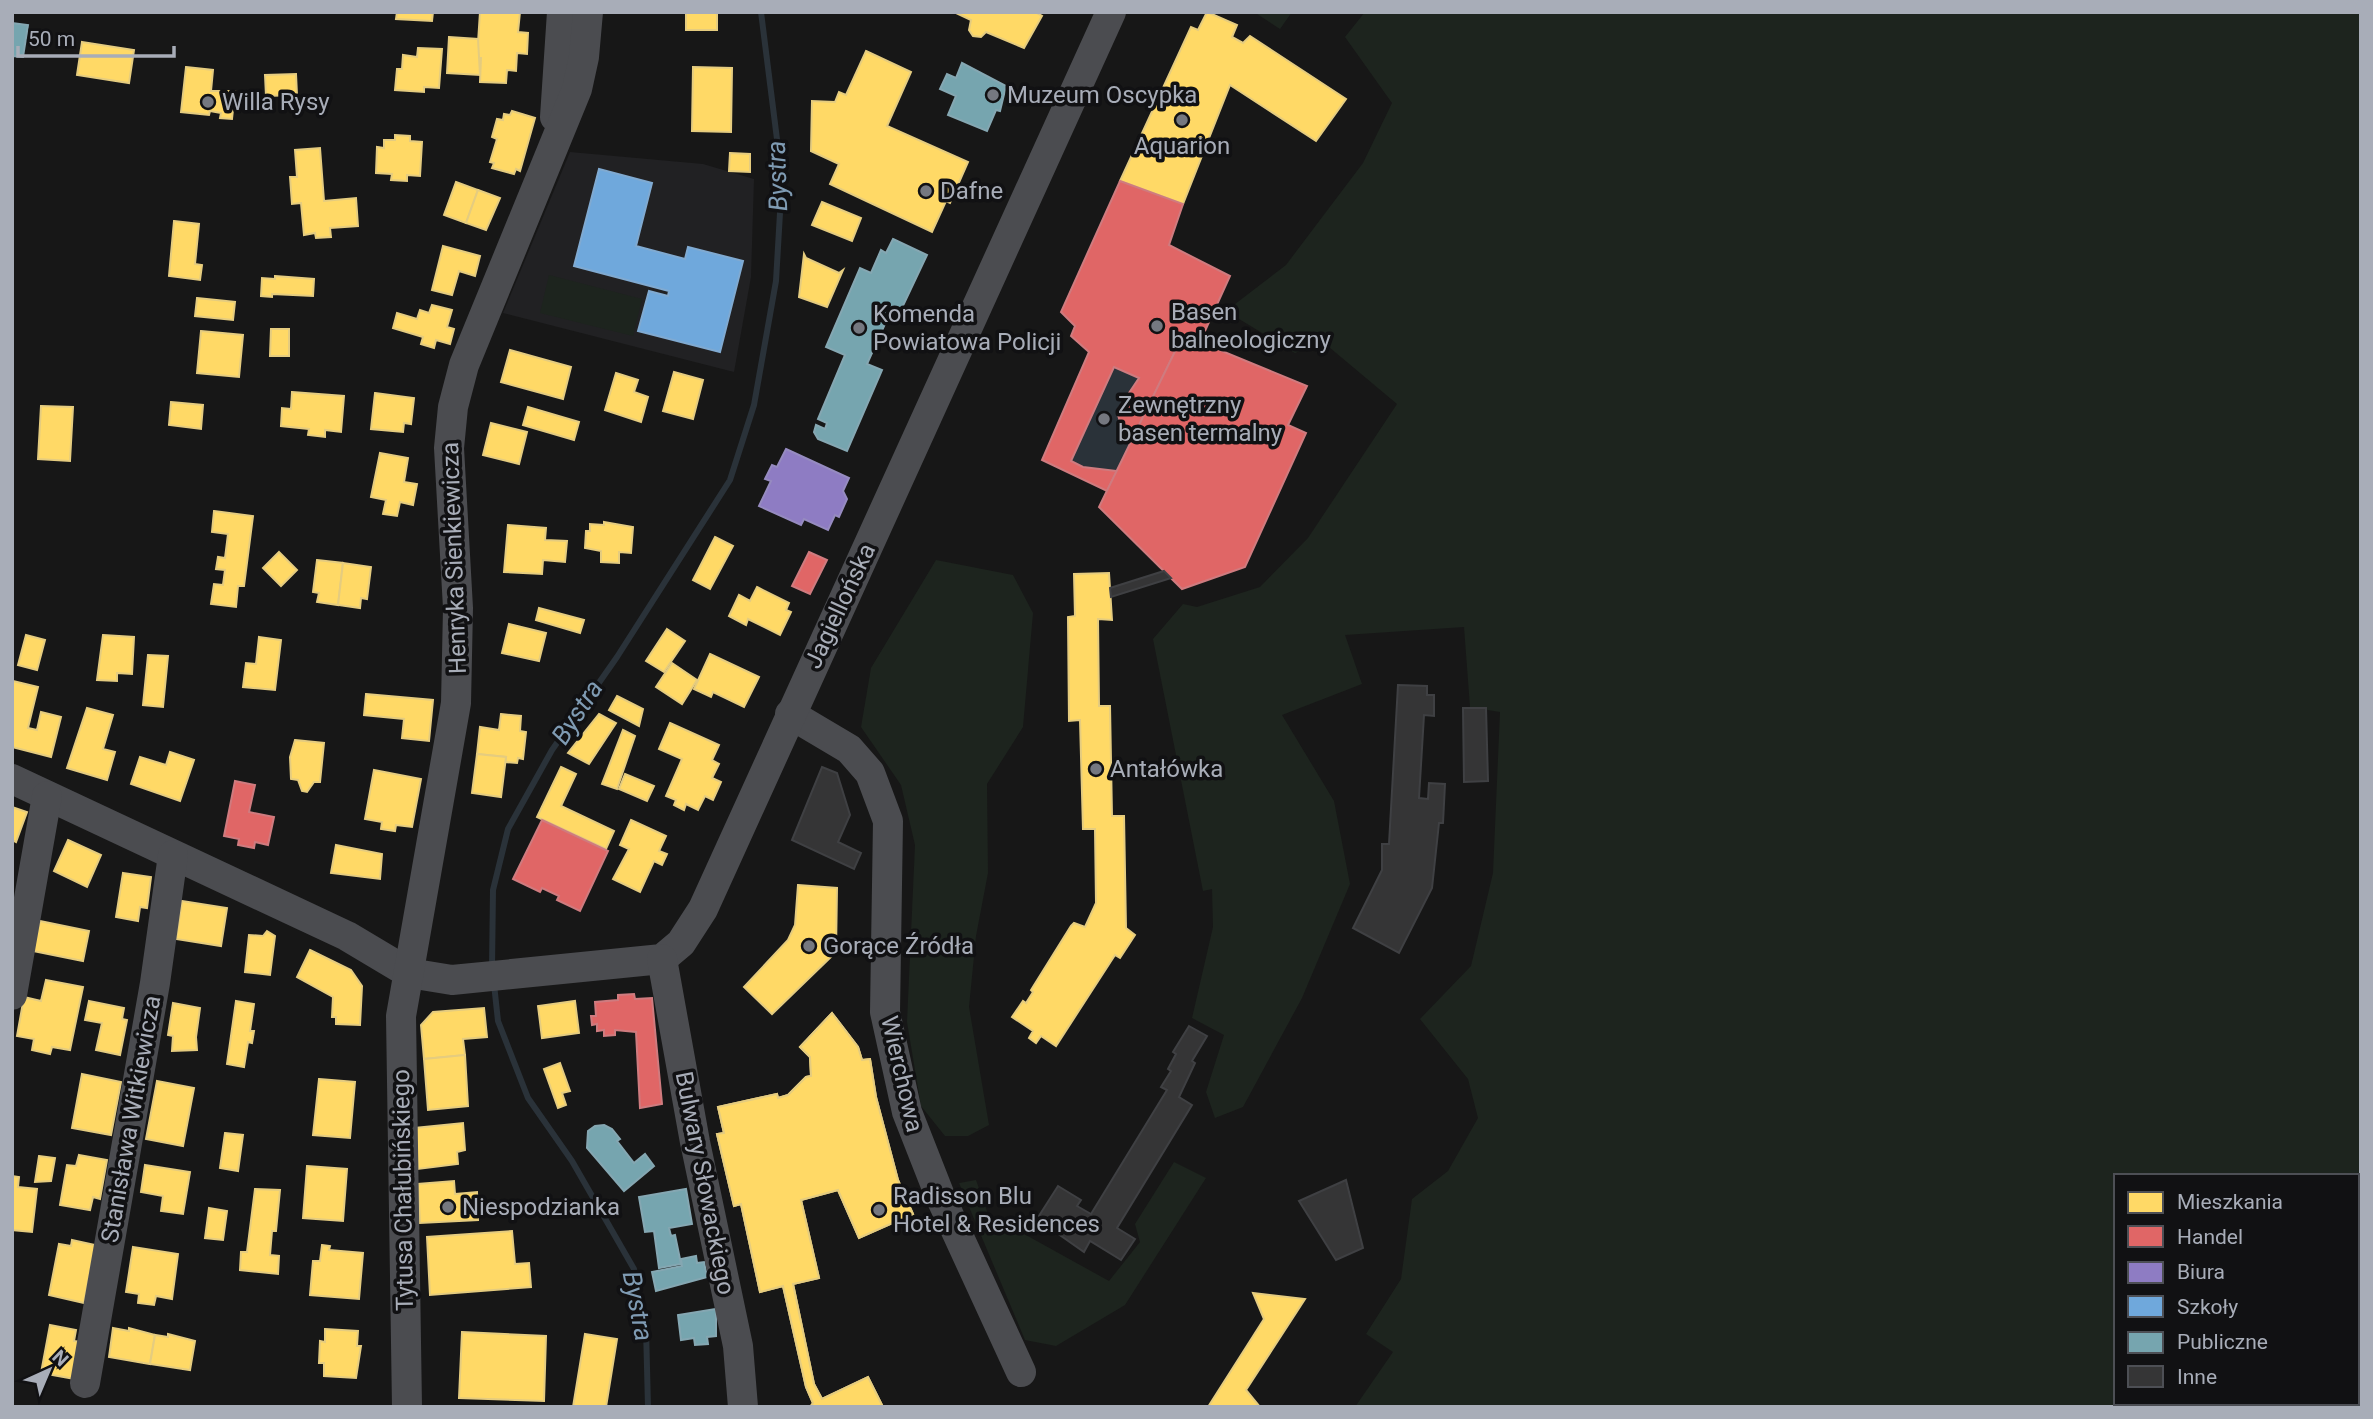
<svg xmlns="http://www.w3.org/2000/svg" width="2373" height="1419" viewBox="0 0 2373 1419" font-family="Roboto,sans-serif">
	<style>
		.built { fill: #212123 }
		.green { fill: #1d241e; fill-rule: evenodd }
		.water { fill: #2a3239 }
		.homes { fill: #ffd966; stroke: #e5cc7f; stroke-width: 2 }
		.shops { fill: #e06666; stroke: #cf7b7f; stroke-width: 2 }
		.offices { fill: #8e7cc3; stroke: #968bc0; stroke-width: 2 }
		.schools { fill: #6fa8dc; stroke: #80aad1; stroke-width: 2 }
		.public { fill: #76a5af; stroke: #85a7b2; stroke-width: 2 }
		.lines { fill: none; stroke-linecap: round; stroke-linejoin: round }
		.stream { stroke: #2a3239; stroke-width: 6 }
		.building { fill: #353536; stroke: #3f4043; stroke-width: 2 }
		.minor { stroke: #4b4c50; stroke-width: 30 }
		.poi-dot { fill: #757880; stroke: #111113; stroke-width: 2.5 }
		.labels { text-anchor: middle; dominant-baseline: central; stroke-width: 7; stroke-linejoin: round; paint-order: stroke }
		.poi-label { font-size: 24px; fill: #a8adb8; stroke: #111113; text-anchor: start }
		.street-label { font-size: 24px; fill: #a8adb8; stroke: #111113 }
		.water-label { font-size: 26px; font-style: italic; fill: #7f9bb3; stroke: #111113 }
	</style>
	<rect width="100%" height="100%" fill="#171717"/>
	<polygon class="built" points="570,152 703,164 754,179 751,277 734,372 503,313"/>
	<g class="green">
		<polygon points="1254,12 1292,12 1280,29"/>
		<path d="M1365,12H2361V1407H1355L1393,1352L1366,1334L1401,1279L1412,1199L1448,1171L1478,1118L1468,1079L1420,1019L1471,966L1493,873L1500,712L1470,707L1464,627L1345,635L1362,684L1282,715L1334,801L1350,884L1302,998L1243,1107L1215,1118L1206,1092L1224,1035L1192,1018L1213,927L1212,889L1203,891L1153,639L1183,604L1197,607L1260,587L1308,538L1397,404L1323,342L1295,353L1226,311L1286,265L1363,163L1392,103L1345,37ZM2116,1176H2357V1403H2116Z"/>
		<polygon points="549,275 642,299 633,336 540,313"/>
		<polygon points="936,560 1013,575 1033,613 1023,727 987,784 988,873 976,936 969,1007 989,1125 968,1136 945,1136 921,1106 907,1022 915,845 901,785 861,727 871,668"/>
		<polygon points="1174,1162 1206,1178 1125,1305 1056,1346 1025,1340 959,1183 976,1180 988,1214 1109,1281 1140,1242 1135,1224"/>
	</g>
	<polygon class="water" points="1114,367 1139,378 1117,410 1121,425 1134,436 1117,471 1083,467 1071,461"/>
	<g class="homes">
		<polygon points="397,12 433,12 432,21 396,19"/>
		<polygon points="480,12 520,12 518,32 528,33 527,54 517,53 516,71 507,70 506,83 480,82 481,58 477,58"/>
		<rect x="686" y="12" width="31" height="18"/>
		<polygon points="954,12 1035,12 1042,16 1024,48 986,32 981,37 973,36 969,30 971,20"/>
		<polygon points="1207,12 1237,25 1232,37 1243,43 1250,36 1346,99 1316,141 1230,85 1183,204 1120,181 1191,27 1198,30"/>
		<polygon points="449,37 478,39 480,75 447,73"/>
		<polygon points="82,42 134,50 129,83 77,75"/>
		<polygon points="418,48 442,49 439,88 424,87 424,92 395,90 397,69 402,69 403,55 417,57"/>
		<polygon points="866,51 911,72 887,126 968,162 950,203 946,201 932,232 830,184 839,164 811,151 812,101 835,102 839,92 846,95"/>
		<polygon points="186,67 213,70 211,91 235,91 232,119 220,118 221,113 210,111 209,115 181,112"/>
		<polygon points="693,67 732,68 731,132 692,131"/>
		<polygon points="296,74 297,95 266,96 265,75"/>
		<polygon points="512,111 535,118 520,171 516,169 514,174 492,168 494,163 490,162 497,139 492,137 497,119 503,120 504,114 510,115"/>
		<polygon points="395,135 410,136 410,141 422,142 420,176 407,175 407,181 391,180 392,174 376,173 377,147 384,148 384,140 395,140"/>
		<polygon points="320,148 324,201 356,198 358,226 330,228 331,237 316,238 315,233 304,235 301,203 292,204 290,177 297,177 295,150"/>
		<polygon points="730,153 750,154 750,172 729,171"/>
		<polygon points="456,182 478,190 466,223 444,215"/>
		<polygon points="478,190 500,198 486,230 466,223"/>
		<polygon points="822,202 861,218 852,241 812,225"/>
		<polygon points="174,221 199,224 195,264 202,265 200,280 169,276"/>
		<polygon points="443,246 480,256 475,276 459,271 452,295 432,290"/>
		<polygon points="804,254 806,258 839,273 843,270 827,307 799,297"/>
		<polygon points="275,276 314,279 313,296 272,294 272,297 261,296 262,278 275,279"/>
		<polygon points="197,298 235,302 233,320 195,316"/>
		<polygon points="432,305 452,310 447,327 454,329 450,344 436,340 434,348 421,344 423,337 393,328 397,313 417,319 420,310 429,313"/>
		<polygon points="271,329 289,329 289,356 270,356"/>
		<polygon points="201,331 243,335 239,377 197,373"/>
		<polygon points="510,350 571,367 563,399 501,382"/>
		<polygon points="674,372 703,380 693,419 663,411"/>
		<polygon points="616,373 638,380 634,392 648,397 641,422 605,410"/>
		<polygon points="292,392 344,396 341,432 325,430 325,437 308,435 309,429 281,426 282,408 291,409"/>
		<polygon points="375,393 414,398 411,424 404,423 403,432 371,429"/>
		<polygon points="171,402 203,405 201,429 169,425"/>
		<polygon points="41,406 73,407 70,461 38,459"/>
		<polygon points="528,407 579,422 574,440 523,425"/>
		<polygon points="491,423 527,432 519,464 483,455"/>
		<polygon points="380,453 408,458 404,482 417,484 413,505 400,502 397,516 383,514 386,500 371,497"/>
		<polygon points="214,511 253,516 244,586 238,586 236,607 211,604 214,584 223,585 225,570 216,569 218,557 225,558 228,534 212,532"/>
		<polygon points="604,522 633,527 631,553 619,552 619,563 601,562 601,551 585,548 586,531 590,531 590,524 604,525"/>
		<polygon points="508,525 546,528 545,540 567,541 565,562 543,560 542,574 504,572"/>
		<polygon points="715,537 733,546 710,589 693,580"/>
		<polygon points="279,552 297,570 281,586 263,568"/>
		<polygon points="317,560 343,563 338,605 317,602 319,593 313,592"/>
		<polygon points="343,563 371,567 367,599 361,598 360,608 338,605"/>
		<polygon points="1109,573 1112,620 1098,619 1099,706 1110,706 1112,816 1124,816 1126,928 1135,935 1120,958 1115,955 1056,1046 1041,1036 1036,1043 1029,1038 1033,1031 1012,1017 1023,1001 1026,1003 1033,992 1031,990 1071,926 1074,923 1085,927 1096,903 1095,829 1083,829 1080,720 1069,721 1068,617 1075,616 1074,574"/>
		<polygon points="757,587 789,603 786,610 791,612 780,635 748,619 746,625 729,616 739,595 750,601"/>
		<polygon points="539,608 584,620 580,633 536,620"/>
		<polygon points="509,624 546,633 539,661 502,653"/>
		<polygon points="667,629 685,641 664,672 646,661"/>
		<polygon points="26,635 45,640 37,670 18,665"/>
		<polygon points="103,635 134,637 132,674 117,673 117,681 97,680"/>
		<polygon points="259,637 281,640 275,690 243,687 246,663 256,664"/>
		<polygon points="710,654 759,677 744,707 713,692 711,697 694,689"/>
		<polygon points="148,655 168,656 163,707 143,705"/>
		<polygon points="672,663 697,680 682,704 656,687"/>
		<polygon points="13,681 38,687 28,728 37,730 41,712 61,717 51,757 12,747"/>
		<polygon points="366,694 433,700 429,741 402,738 404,719 364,715"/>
		<polygon points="617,696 643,709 639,726 609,710"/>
		<polygon points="87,708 113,715 103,749 115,752 107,780 67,768"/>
		<polygon points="501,714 521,716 520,731 526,732 523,759 518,758 517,763 505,762 506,757 477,754 480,727 499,730"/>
		<polygon points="599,714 616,723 589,764 568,753"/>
		<polygon points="670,723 719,745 712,760 719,764 712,778 721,782 713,800 705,796 698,810 686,804 684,810 674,805 676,800 666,796 682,759 659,749"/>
		<polygon points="623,730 635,736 617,789 602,784"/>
		<polygon points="295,740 324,743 320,782 314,782 307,792 302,791 298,780 291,779 290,757"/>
		<polygon points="170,752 194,760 180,801 131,784 140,757 166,765"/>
		<polygon points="477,754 506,757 501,797 472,793"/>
		<polygon points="561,767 576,774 561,806 614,831 606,849 537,817"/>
		<polygon points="374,770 421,779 412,827 396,825 395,831 381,829 382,822 365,819"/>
		<polygon points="625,774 654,786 647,801 619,789"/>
		<polygon points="12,807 27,812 16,842 12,840"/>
		<polygon points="631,820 666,836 659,851 667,854 662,865 654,861 640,892 613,879 629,849 620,845"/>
		<polygon points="68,840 101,855 87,887 54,871"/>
		<polygon points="336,845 382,854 380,879 331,873"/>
		<polygon points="123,873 151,877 147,908 140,907 138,921 116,917"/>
		<polygon points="798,885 837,888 836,952 772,1014 744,987 788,940 795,925"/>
		<polygon points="182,901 227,908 221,946 176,939"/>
		<polygon points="40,921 89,931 83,961 33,951"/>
		<polygon points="267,931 275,936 270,975 245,972 249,935 263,936"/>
		<polygon points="310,950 351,970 362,986 360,1025 336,1024 336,1017 332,1017 333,997 297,977"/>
		<polygon points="46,980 83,987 70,1050 52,1047 50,1054 32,1050 34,1039 17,1036 24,997 41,1001"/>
		<polygon points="89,1001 124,1008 122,1019 127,1020 120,1055 96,1050 102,1023 85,1020"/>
		<polygon points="236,1001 254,1004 250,1031 254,1031 252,1043 248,1042 244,1067 227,1064"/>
		<polygon points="575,1001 579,1033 542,1038 538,1006"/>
		<polygon points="173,1003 200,1008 196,1037 197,1050 172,1051 173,1036 168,1035"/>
		<polygon points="484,1008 487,1037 463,1039 465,1055 424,1059 421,1025 433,1012"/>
		<polygon points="832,1013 858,1047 862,1060 870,1059 876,1097 898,1180 913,1214 859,1238 838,1190 801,1200 819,1278 793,1284 814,1384 822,1399 868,1377 883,1407 810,1407 813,1403 806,1387 783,1286 760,1292 741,1204 734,1206 717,1134 724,1133 718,1107 777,1094 778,1098 788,1095 806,1077 811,1076 810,1057 800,1047"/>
		<polygon points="832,1013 858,1047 862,1060 870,1059 876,1097 898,1180 913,1214 859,1238 838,1190 801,1200 819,1278 793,1284 814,1384 822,1399 868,1377 883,1407 810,1407 813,1403 806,1387 783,1286 760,1292 741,1204 734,1206 717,1134 724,1133 718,1107 777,1094 778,1098 788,1095 806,1077 811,1076 810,1057 800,1047"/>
		<polygon points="465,1055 468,1106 428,1110 424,1059"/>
		<polygon points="560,1063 570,1091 562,1093 566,1105 558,1108 544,1069"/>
		<polygon points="82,1074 121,1082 111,1135 72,1128"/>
		<polygon points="319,1079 355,1082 350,1138 313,1135"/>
		<polygon points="157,1081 194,1088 183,1146 146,1139"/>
		<polygon points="463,1123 465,1150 457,1152 458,1164 418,1169 415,1128"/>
		<polygon points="225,1133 243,1135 238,1171 220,1168"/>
		<polygon points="79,1155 107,1160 100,1199 93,1197 90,1210 60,1205 67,1165 76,1166"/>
		<polygon points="39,1156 55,1158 51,1181 35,1182"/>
		<polygon points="145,1165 190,1172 183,1214 161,1211 163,1196 141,1192"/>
		<polygon points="307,1166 347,1169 343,1221 303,1218"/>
		<polygon points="12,1176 19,1177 18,1187 37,1189 32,1232 12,1230"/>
		<polygon points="454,1181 455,1194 477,1192 478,1220 420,1223 418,1184"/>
		<polygon points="255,1189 280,1190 276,1231 272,1231 270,1255 279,1256 278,1274 240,1270 241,1252 247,1252"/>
		<polygon points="209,1208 227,1211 223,1240 205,1238"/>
		<polygon points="512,1231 515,1264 529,1263 531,1287 430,1295 427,1237"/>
		<polygon points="72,1240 95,1245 84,1303 49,1295 59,1244 71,1246"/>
		<polygon points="322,1245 330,1246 329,1250 363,1253 359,1299 310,1295 313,1261 320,1261"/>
		<polygon points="133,1247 178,1254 172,1299 156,1296 154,1305 138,1303 139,1294 126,1292"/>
		<polygon points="1253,1293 1305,1299 1246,1390 1260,1407 1208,1407 1264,1319"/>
		<polygon points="50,1325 76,1330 74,1341 82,1342 75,1379 41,1373"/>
		<polygon points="113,1328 129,1331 129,1328 155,1335 150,1364 109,1357"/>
		<polygon points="325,1329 358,1331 357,1346 361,1346 356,1378 324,1376 324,1363 319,1363 320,1341 325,1342"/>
		<polygon points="462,1332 546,1336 544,1401 459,1398"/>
		<polygon points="168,1334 195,1341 190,1370 150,1364 155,1335 168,1337"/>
		<polygon points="585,1334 617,1339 606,1407 573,1407"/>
	</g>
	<g class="shops">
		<polygon points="1120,181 1183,204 1169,245 1230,276 1200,342 1183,335 1134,436 1121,426 1117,411 1139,378 1114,367 1071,461 1083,467 1117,471 1107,491 1042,460 1089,352 1071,336 1075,326 1061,312"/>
		<polygon points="1183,335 1307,386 1288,425 1306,433 1245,567 1182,589 1099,507"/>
		<polygon points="809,552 827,560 810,594 792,586"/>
		<polygon points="235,781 255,785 249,812 274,817 268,845 255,842 254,848 238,845 239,839 224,836"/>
		<polygon points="542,820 608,851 580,911 557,900 559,896 542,888 540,892 513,879"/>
		<polygon points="634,994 635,999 652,998 662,1104 640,1108 636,1032 615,1030 615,1035 604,1036 604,1030 597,1031 597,1024 592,1025 591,1016 596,1016 595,1002 618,1000 618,995"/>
	</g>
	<polygon class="offices" points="786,449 849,478 843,491 847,499 839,517 835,515 828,530 804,519 801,525 759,506 771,481 765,479 772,465 777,467"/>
	<polygon class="schools" points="599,169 652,183 636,246 685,259 688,247 743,261 720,352 638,331 649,291 668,296 669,291 574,266"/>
	<g class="public">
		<polygon points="12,23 28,25 23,57 12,56"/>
		<polygon points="962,63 1006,86 1000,111 996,110 987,131 948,115 956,96 940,89 947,74 956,78"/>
		<polygon points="893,239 927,255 901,310 893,306 867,364 882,370 847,451 818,439 814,432 816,425 825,429 827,423 818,419 845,355 826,347 860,268 871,273 881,250 886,253"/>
		<polygon points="604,1125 612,1129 620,1139 617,1141 634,1163 645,1154 654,1166 624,1191 587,1148 588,1131 595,1126"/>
		<polygon points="686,1189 692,1224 669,1228 671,1236 675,1235 681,1264 659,1268 654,1231 645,1232 639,1197"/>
		<polygon points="696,1256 697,1263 704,1262 707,1277 656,1291 652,1272 682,1266 681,1259"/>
		<polygon points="716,1309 716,1336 707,1337 708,1344 695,1345 694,1338 681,1340 678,1315"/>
	</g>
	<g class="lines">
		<g class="stream">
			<polyline points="492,967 493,890 508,829 552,750 617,657 730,480 754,405 776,281 782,179 761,12"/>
			<polyline points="494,984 498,1021 528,1098 572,1161 634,1269 646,1328 648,1407"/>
		</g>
	</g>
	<g class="building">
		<polygon points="1164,571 1171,578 1111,597 1110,588"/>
		<polygon points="1398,685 1427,686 1427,695 1434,695 1434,716 1424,715 1419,798 1428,799 1429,783 1445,784 1443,823 1439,823 1432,888 1399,953 1353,928 1382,870 1382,844 1389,844"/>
		<polygon points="1463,708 1486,708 1488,781 1464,782"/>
		<polygon points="822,767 837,773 850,815 838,842 861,853 854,869 792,840"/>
		<polygon points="1189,1026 1207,1036 1192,1061 1195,1063 1179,1097 1192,1105 1117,1228 1135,1239 1121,1260 1090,1241 1084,1252 1037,1219 1058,1186 1081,1200 1077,1206 1091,1214 1167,1090 1161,1087 1171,1071 1168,1069 1176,1054 1173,1052"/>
		<polygon points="1346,1180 1363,1248 1336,1260 1299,1201"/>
	</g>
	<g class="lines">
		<g class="minor">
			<polyline points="555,117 562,12"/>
			<polyline points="790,714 849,749 870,773 888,821 885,1012 907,1112 940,1196 1021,1372"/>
			<polyline points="12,779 347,936 409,973 452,980 662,959 681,943 703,909 1111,12"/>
			<polyline points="662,959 695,1142 738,1346 743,1407"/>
			<polyline points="12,995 47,796"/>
			<polyline points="85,1383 155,983 173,855"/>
			<polyline points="407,1407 401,1016 456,703 458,608 449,448 453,407 464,365 577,89 584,57 588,12"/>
		</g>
	</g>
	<g class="poi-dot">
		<circle cx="993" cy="95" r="7"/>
		<circle cx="208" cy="102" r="7"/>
		<circle cx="1182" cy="120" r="7"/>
		<circle cx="926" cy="191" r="7"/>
		<circle cx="1157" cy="326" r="7"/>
		<circle cx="859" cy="328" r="7"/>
		<circle cx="1104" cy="419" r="7"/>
		<circle cx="1096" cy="769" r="7"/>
		<circle cx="809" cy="946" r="7"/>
		<circle cx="448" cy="1207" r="7"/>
		<circle cx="879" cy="1210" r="7"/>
	</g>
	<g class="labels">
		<g class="poi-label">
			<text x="1007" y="95">Muzeum Oscypka</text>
			<text x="222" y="102">Willa Rysy</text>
			<text x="1182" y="146" text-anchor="middle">Aquarion</text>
			<text x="940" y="191">Dafne</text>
			<text x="1171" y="312">Basen<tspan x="1171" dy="28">balneologiczny</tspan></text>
			<text x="873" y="314">Komenda<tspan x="873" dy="28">Powiatowa Policji</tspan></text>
			<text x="1118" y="405">Zewnętrzny<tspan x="1118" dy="28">basen termalny</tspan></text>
			<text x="1110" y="769">Antałówka</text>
			<text x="823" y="946">Gorące Źródła</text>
			<text x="893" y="1196">Radisson Blu<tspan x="893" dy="28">Hotel &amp; Residences</tspan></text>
			<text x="462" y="1207">Niespodzianka</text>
		</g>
		<g class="street-label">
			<text transform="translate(454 558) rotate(-92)">Henryka Sienkiewicza</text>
			<text transform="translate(840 606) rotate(-65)">Jagiellońska</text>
			<text transform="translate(902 1074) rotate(77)">Wierchowa</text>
			<text transform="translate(131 1119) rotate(-80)">Stanisława Witkiewicza</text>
			<text transform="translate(705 1183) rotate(79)">Bulwary Słowackiego</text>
			<text transform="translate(403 1190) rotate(-91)">Tytusa Chałubińskiego</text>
		</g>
		<g class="water-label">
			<text transform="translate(777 176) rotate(-92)">Bystra</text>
			<text transform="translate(577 712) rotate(-57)">Bystra</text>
			<text transform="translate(638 1306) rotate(79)">Bystra</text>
		</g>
	</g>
	<rect width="2373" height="1419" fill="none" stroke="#a8adb8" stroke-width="28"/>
	<rect x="2114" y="1174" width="245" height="231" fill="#111113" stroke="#4d4f55" stroke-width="2"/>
	<rect x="2128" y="1192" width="35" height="21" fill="#ffd966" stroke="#4d4f55" stroke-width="2"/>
	<text x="2177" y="1209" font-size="21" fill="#a8adb8">Mieszkania</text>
	<rect x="2128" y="1226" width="35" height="21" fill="#e06666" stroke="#4d4f55" stroke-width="2"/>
	<text x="2177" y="1244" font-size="21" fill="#a8adb8">Handel</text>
	<rect x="2128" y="1262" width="35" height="21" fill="#8e7cc3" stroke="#4d4f55" stroke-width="2"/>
	<text x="2177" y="1279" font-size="21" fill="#a8adb8">Biura</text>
	<rect x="2128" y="1296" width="35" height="21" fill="#6fa8dc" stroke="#4d4f55" stroke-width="2"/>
	<text x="2177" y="1314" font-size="21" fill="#a8adb8">Szkoły</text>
	<rect x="2128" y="1332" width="35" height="21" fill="#76a5af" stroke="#4d4f55" stroke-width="2"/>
	<text x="2177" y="1349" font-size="21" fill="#a8adb8">Publiczne</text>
	<rect x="2128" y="1366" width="35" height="21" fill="#353536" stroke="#4d4f55" stroke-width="2"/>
	<text x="2177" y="1384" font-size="21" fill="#a8adb8">Inne</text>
	<g transform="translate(49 1370) rotate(44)" stroke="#111113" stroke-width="5" paint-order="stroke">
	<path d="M0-5L12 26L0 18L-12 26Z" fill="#a8adb8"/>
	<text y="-10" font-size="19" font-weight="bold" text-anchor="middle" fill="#a8adb8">N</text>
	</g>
	<path d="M18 46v10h156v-10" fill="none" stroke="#a8adb8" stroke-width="3.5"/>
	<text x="28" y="46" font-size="21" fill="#a8adb8" stroke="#111113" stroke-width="5" paint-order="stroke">50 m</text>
</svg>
